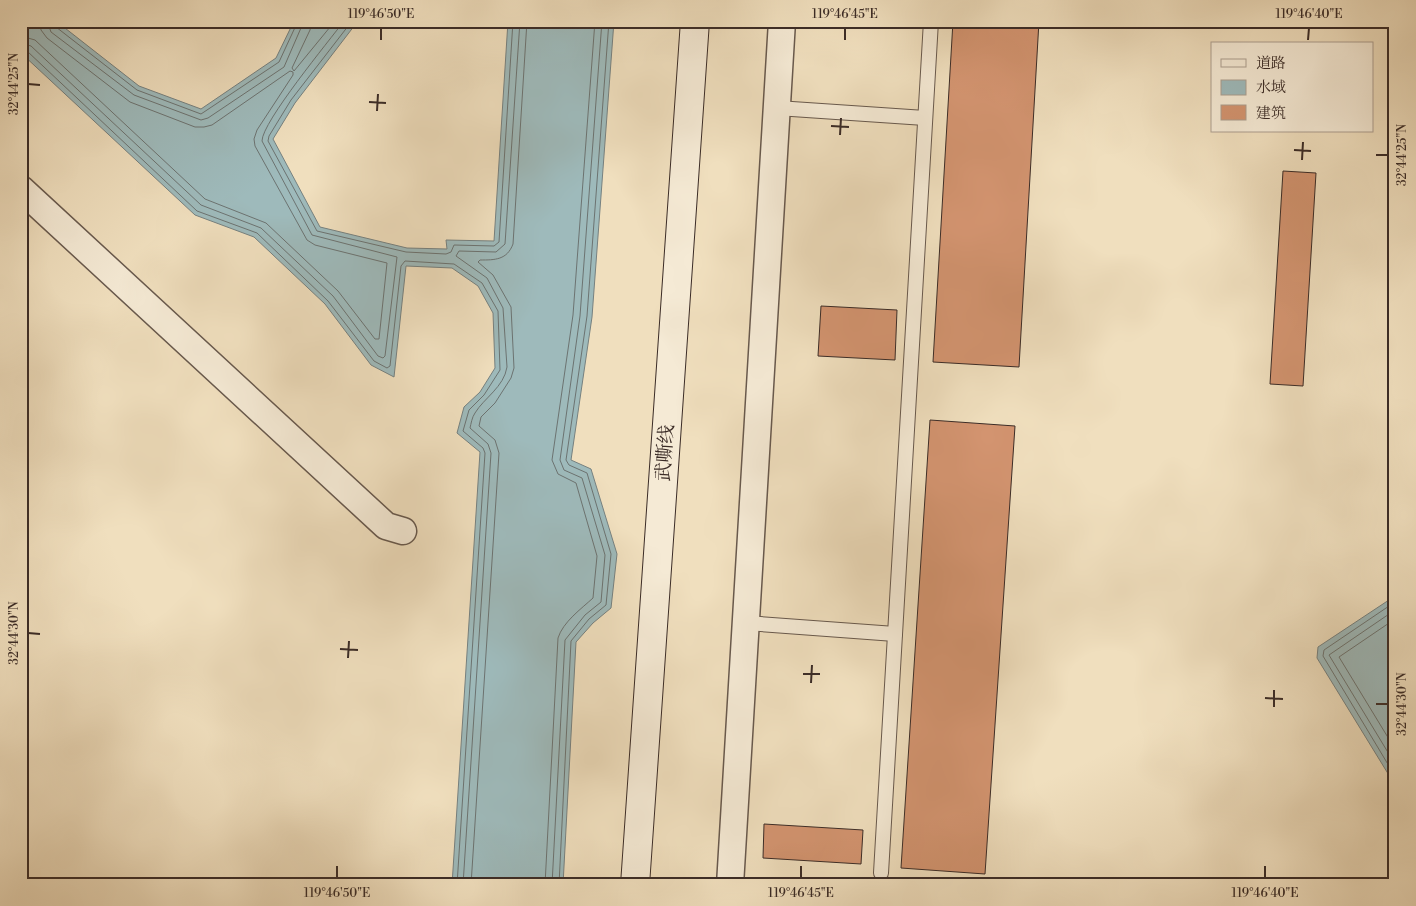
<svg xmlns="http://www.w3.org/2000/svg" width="1416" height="906" viewBox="0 0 1416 906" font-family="'Libre Bodoni','Noto Serif SC',serif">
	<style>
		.water { fill: #9ebabb; stroke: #768180 }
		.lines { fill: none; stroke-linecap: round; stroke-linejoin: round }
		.shore { stroke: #6c7371; stroke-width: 1 }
		.building { fill: #d39470; stroke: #3b2c27 }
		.lane-casing { stroke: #68594d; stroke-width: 16 }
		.street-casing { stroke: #68594d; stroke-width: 29 }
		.secondary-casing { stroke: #3b2c27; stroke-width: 30 }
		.lane { stroke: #f5ead5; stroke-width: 14 }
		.street { stroke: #f5ead5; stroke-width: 26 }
		.secondary { stroke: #f5ead5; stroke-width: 28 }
		.ticks { fill: none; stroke: #3b2c27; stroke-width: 2 }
		.labels { text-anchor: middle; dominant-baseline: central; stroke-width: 4.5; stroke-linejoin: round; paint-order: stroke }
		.street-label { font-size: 19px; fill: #3b2c27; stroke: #f5ead5 }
		.neatline { fill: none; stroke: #3b2c27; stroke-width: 2 }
		.ticks-label { font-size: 12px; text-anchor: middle; fill: #3b2c27 }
	</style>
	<rect width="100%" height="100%" fill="#f0dfbe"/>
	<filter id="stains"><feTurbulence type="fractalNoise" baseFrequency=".004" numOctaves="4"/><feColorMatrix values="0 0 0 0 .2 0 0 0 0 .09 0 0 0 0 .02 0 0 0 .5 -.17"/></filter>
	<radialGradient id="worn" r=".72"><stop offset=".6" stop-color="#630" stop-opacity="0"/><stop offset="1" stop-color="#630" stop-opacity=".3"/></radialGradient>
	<g class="water">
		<polygon points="21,21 56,21 139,86 201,109 276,58 294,21 358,21 295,103 273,139 320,227 407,248 447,249 446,240 494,241 508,21 614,21 592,317 571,460 591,469 617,554 611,608 593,623 576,642 563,885 452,885 480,452 457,433 464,407 480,392 495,368 493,313 478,286 452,268 406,266 394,377 371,365 325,304 254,237 195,215 21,53"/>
		<polygon points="1395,596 1395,785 1317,658 1318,647"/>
	</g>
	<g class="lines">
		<g class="shore">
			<polyline points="47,21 51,32 134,95 201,120 208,118 284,67 304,21"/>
			<polyline points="53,21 56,27 137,90 201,114 279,62 298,21"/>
			<polyline points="312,21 310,30 292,68 294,71 335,21"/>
			<polyline points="352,21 291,100 269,136 268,141 317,231 406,252 446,254 451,252 454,245 494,246 499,242 513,21"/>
			<polyline points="21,36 35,40 205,199 266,223 338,291 375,339 379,339 387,263 315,245 307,240 255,146 254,139 257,130 293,75 293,72 290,71 212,125 204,127 195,127 130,102 47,38 41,30 40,21"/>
			<path d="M21,43L31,46L201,205L261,228L333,296L378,356L383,358L385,356L397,257L312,235L262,141C262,122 329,41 344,21"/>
			<polyline points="21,49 27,51 197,211 257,233 328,301 374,361 387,368 390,366 401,266 405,261 454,264 482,283 498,311 500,370 484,395 469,410 463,431 483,448 485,453 457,885"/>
			<polyline points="1395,602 1324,650 1323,656 1395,776"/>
			<polyline points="1395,610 1329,655 1395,764"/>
			<polyline points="1395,619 1339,657 1395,749"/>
			<path d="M463,885L491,453L488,444L470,428C471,424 472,417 475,413C484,398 504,387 507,367L503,308L487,278L456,256L459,251L496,252L505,244L520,21"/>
			<path d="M471,885L499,453L495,440L479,426L481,417L495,403L511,378L514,368L511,307L493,275L478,262L480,260C495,260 507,260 513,244L527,21"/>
			<path d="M545,885L558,638C563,622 581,609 593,598L597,556L576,483L558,474L552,460L573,315L595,21"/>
			<polyline points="552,885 565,640 585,615 601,602 605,555 582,478 564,470 560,460 580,316 602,21"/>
			<polyline points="559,885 571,641 589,619 606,605 611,554 587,473 569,465 566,460 587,316 609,21"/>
		</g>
	</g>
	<g class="building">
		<polygon points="953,21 1039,21 1019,367 933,362"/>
		<polygon points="1283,171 1316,173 1303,386 1270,384"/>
		<polygon points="821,306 897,310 895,360 818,356"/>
		<polygon points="930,420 1015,426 985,874 901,868"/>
		<polygon points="764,824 863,830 861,864 763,858"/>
	</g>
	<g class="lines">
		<defs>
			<g id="lane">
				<polyline points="777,108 925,118"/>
				<polyline points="746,623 895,634"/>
				<polyline points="881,873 931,21"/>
			</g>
			<g id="street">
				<polyline points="21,189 386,526 403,531"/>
				<polyline points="730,885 782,21"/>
			</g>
			<polyline id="secondary" points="635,885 695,21"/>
		</defs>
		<use href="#lane" class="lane-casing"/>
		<use href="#street" class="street-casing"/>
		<use href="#secondary" class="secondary-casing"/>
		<use href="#lane" class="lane"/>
		<use href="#street" class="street"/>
		<use href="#secondary" class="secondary"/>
	</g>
	<path class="ticks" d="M381,40V28M845,40V28M1308,40L1309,28M28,84L40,85M369,102L386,103M377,111L378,94M831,126L849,127M840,135L841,118M1294,150L1311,151M1376,155H1388M1302,160L1303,142M28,633L40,634M340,649L358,650M348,658L349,641M803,674H820M811,683L812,665M1265,698L1283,699M1376,704H1388M1274,707V690M337,878V866M801,878V866M1265,878V866"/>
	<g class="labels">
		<g class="street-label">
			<text transform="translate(665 453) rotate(-86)">武嘶线</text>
		</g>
	</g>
	<rect width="1416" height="906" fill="none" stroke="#f0dfbe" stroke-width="55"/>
	<rect x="1211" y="42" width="162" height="90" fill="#f5ead5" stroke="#ab9e8f"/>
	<rect x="1221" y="59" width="25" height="8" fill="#f5ead5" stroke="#ab9e8f"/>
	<text x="1256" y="68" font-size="15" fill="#3b2c27">道路</text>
	<rect x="1221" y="80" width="25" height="15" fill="#9ebabb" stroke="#ab9e8f"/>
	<text x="1256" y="92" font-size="15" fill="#3b2c27">水域</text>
	<rect x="1221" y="105" width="25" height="15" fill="#d39470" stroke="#ab9e8f"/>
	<text x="1256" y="118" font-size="15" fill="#3b2c27">建筑</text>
	<rect x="28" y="28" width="1360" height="850" class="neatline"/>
	<g class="ticks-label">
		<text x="381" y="18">119°46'50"E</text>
		<text x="845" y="18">119°46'45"E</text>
		<text x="1309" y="18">119°46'40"E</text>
		<text transform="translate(14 84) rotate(-90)" y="4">32°44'25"N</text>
		<text transform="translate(1402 155) rotate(-90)" y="4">32°44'25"N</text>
		<text transform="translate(14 633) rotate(-90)" y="4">32°44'30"N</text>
		<text transform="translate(1402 704) rotate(-90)" y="4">32°44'30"N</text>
		<text x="337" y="897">119°46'50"E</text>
		<text x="801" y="897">119°46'45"E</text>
		<text x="1265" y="897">119°46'40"E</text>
	</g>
	<rect width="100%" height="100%" filter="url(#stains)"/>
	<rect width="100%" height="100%" fill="url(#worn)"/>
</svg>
